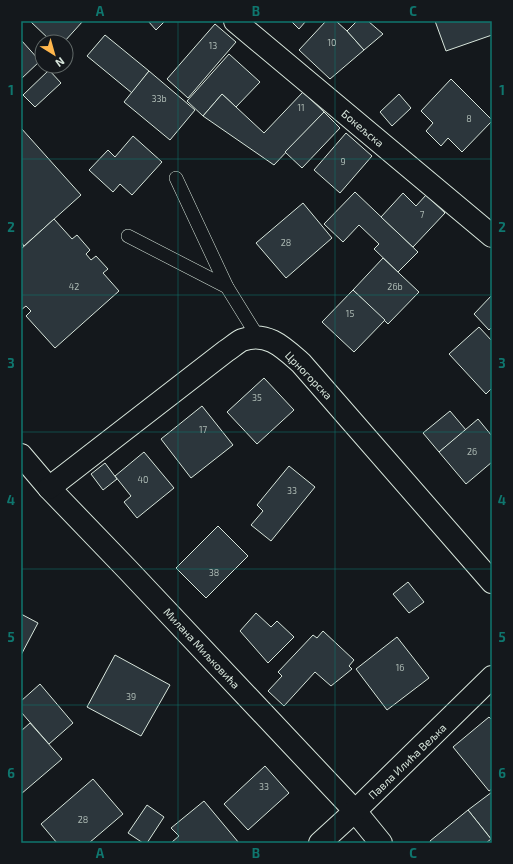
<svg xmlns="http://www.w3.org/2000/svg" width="513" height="864" viewBox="0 0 513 864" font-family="'Exo 2',sans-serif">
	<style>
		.building { fill: #2c363c; stroke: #d8e6dc }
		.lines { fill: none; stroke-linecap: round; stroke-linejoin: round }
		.lane-casing { stroke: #d8e6dc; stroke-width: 14 }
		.street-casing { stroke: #d8e6dc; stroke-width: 24 }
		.lane { stroke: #14181c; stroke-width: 13 }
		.street { stroke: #14181c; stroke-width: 22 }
		.grid { fill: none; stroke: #0f766e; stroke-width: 1; stroke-opacity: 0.55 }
		.labels { text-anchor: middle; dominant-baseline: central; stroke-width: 3; stroke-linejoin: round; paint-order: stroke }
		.number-label { font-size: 9px; fill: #adbab4 }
		.street-label { font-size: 11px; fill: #d8e6dc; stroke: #14181c }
		.neatline { fill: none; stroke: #0f766e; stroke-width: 1.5 }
		.grid-label { font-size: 13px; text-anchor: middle; font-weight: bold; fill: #0f766e }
	</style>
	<rect width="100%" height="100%" fill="#14181c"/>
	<g class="building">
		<polygon points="30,21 83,21 64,42 52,42"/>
		<polygon points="148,21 165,21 156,30"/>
		<polygon points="291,21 306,21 299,29"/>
		<polygon points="326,21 336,21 347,31 364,50 330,79 299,50"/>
		<polygon points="357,21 368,21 383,34 364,50 347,31"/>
		<polygon points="435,21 492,21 492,35 446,51"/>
		<polygon points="215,24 236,42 188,98 167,79"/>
		<polygon points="105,35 149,71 132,93 87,56"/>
		<polygon points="21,40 40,61 21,79"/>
		<polygon points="229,54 260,82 236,107 222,94 203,116 187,101"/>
		<polygon points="49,70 61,83 35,107 23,95"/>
		<polygon points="149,71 195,110 170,140 124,102"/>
		<polygon points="451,79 492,120 492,121 462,152 448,138 441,146 426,131 433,123 421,111"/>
		<polygon points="303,92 324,112 274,165 203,116 222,94 264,133"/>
		<polygon points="399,94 411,108 392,126 380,112"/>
		<polygon points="324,112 340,128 302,168 285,152"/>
		<polygon points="21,128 81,195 24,246 21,242"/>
		<polygon points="346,133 372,156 340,193 314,170"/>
		<polygon points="133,136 162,162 132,195 120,184 113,192 89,170 108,150 115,157"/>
		<polygon points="355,192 418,252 398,272 374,249 379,244 359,225 343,242 324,224"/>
		<polygon points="403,193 416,206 426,195 445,213 413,247 381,217"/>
		<polygon points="303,203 332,238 286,278 256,243"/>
		<polygon points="54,219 72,239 77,235 90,250 86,254 91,260 96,256 108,269 103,273 119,291 55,348 26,316 31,311 26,306 21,310 21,249"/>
		<polygon points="383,258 419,292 388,324 353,290"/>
		<polygon points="353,290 385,320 354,352 322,322"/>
		<polygon points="492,295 492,327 489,330 474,314"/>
		<polygon points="479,327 492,341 492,388 486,394 449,354"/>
		<polygon points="264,378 294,410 257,444 227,412"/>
		<polygon points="202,406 233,445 191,478 161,439"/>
		<polygon points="450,411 466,430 439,452 423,433"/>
		<polygon points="478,419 492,436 492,462 466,484 439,452"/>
		<polygon points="144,452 174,488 137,518 124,502 131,496 115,476"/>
		<polygon points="105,463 117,479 103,490 91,474"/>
		<polygon points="289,466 315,487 271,541 251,525 263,511 257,505"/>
		<polygon points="218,526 248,556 206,598 176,568"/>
		<polygon points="408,582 424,602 409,613 393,594"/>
		<polygon points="256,613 271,627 277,621 294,637 268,663 240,631"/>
		<polygon points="21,614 38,623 21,655"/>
		<polygon points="323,631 354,660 349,666 352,669 331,686 315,672 284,706 268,691 282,676 278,672 313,635 317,638"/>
		<polygon points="397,637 429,678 387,710 356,669"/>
		<polygon points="115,655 170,685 141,736 87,707"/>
		<polygon points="40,684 73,723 49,744 21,712 21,701"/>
		<polygon points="489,717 492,720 492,789 489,791 453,747"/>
		<polygon points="30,723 62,759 21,794 21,731"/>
		<polygon points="265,766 289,793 248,830 224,804"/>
		<polygon points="93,779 123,814 89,843 57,843 41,824"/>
		<polygon points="492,792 492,840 468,810"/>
		<polygon points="204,801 239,843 173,843 172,842 179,836 171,828"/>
		<polygon points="147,805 164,817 147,843 143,843 128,833"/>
		<polygon points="468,810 491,839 486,843 431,843 430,841"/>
	</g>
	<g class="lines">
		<defs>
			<g id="lane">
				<polyline points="176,178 227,287 258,337"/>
				<polyline points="128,236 227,287"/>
			</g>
			<g id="street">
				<polyline points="235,21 492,236"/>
				<polyline points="21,455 49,488 127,569 355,811 381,843"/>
				<path d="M49,488L226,351C231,348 236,343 242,340C267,331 283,347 301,363L492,582"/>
				<polyline points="320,843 355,811 492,677"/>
			</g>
		</defs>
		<use href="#lane" class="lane-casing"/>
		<use href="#street" class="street-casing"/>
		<use href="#lane" class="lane"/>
		<use href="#street" class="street"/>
	</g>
	<path class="grid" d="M178,21V843M335,21V843M21,159H492M21,295H492M21,432H492M21,569H492M21,705H492"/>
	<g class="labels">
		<g class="number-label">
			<text x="332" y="42">10</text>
			<text x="213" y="45">13</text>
			<text x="159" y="98">33b</text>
			<text x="301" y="107">11</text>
			<text x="469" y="118">8</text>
			<text x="343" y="161">9</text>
			<text x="422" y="214">7</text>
			<text x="286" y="242">28</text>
			<text x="74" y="286">42</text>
			<text x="395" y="286">26b</text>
			<text x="350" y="313">15</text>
			<text x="257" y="397">35</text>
			<text x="203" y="429">17</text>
			<text x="472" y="451">26</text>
			<text x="143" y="479">40</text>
			<text x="292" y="490">33</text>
			<text x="214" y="572">38</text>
			<text x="400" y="667">16</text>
			<text x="131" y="696">39</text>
			<text x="264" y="786">33</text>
			<text x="83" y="819">28</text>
		</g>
		<g class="street-label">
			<text transform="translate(363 128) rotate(40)">Бокељска</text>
			<text transform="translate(309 375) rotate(46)">Црногорска</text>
			<text transform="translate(202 648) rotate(47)">Милана Миљковића</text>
			<text transform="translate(407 761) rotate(-44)">Павла Илића Вељка</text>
		</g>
	</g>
	<rect width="513" height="864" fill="none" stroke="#14181c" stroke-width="44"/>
	<g transform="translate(54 54) rotate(143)"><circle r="19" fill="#14181c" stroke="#626a69"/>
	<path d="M0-3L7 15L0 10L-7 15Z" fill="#ffb74d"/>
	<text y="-6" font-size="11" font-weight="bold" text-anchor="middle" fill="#d8e6dc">N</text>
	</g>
	<rect x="22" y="22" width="469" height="820" class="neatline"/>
	<g class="grid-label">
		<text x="100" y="16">A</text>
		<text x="256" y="16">B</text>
		<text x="413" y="16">C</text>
		<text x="11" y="95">1</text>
		<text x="502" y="95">1</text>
		<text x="11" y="232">2</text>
		<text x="502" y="232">2</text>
		<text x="11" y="368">3</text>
		<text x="502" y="368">3</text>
		<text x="11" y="505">4</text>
		<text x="502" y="505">4</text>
		<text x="11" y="642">5</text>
		<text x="502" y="642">5</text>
		<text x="11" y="778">6</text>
		<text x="502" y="778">6</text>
		<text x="100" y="858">A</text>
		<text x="256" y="858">B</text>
		<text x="413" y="858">C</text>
	</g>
</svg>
